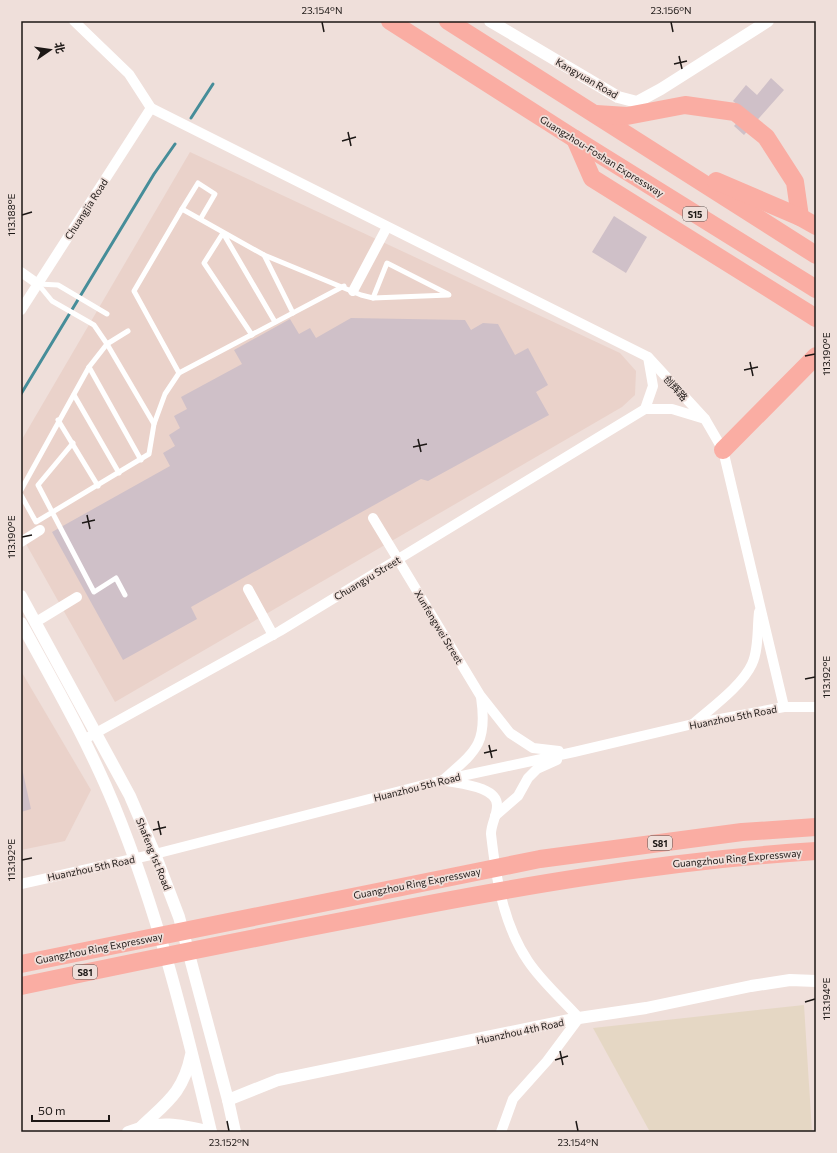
<svg xmlns="http://www.w3.org/2000/svg" width="837" height="1153" viewBox="0 0 837 1153" font-family="Commissioner,'Noto Sans SC',sans-serif">
	<style>
		.built { fill: #ead2ca }
		.education { fill: #e5d7c4 }
		.lines { fill: none; stroke-linecap: round; stroke-linejoin: round }
		.stream { stroke: #468d99; stroke-width: 3 }
		.building { fill: #cfc0c8 }
		.service { stroke: #fff; stroke-width: 5 }
		.minor { stroke: #fff; stroke-width: 10 }
		.tertiary { stroke: #fff; stroke-width: 12 }
		.motorway { stroke: #faada3; stroke-width: 18 }
		.ticks { fill: none; stroke: #1c1715; stroke-width: 1.5 }
		.labels { text-anchor: middle; dominant-baseline: central; stroke-width: 3.5; stroke-linejoin: round; paint-order: stroke }
		.shield { fill: #efdfda; stroke: #5b5350; stroke-width: 1 }
		.shield-label { font-size: 9px; font-weight: bold; fill: #1c1715 }
		.street-label { font-size: 10px; fill: #1c1715; stroke: #efdfda }
		.neatline { fill: none; stroke: #1c1715; stroke-width: 1.5 }
		.ticks-label { font-size: 10px; text-anchor: middle; fill: #1c1715 }
	</style>
	<rect width="100%" height="100%" fill="#efdfda"/>
	<g class="built">
		<polygon points="190,152 620,353 636,371 635,395 622,407 115,702 21,535 21,441"/>
		<polygon points="21,671 91,790 65,841 21,850"/>
	</g>
	<polygon class="education" points="804,1005 812,1132 650,1132 593,1028"/>
	<g class="lines">
		<g class="stream">
			<polyline points="191,118 213,84"/>
			<polyline points="21,394 154,174 175,144"/>
		</g>
	</g>
	<g class="building">
		<polygon points="771,78 784,90 744,135 734,126 746,112 733,101 746,85 757,95"/>
		<polygon points="614,216 647,237 626,273 592,252"/>
		<polygon points="351,318 465,320 471,330 483,323 498,324 515,355 528,348 548,385 536,392 549,415 428,481 421,479 191,607 197,619 123,660 52,532 170,466 163,453 175,446 169,435 180,428 174,416 187,409 181,397 242,364 234,350 290,319 299,334 310,328 316,338"/>
		<polygon points="21,764 31,809 21,812"/>
	</g>
	<g class="lines">
		<g class="service">
			<polyline points="182,209 198,183 215,194 201,218"/>
			<polyline points="264,255 293,313"/>
			<polyline points="38,284 58,285 107,314"/>
			<polyline points="373,298 387,263 448,294"/>
			<polyline points="252,335 204,263 223,233 275,322"/>
			<polyline points="89,367 141,460"/>
			<polyline points="179,373 134,291 182,209 264,255 361,295 373,298 449,295"/>
			<polyline points="74,395 119,473"/>
			<polyline points="58,420 98,486"/>
			<polyline points="154,424 165,394 179,373 344,286"/>
			<polyline points="73,443 38,485 94,592 116,578 125,595"/>
			<polyline points="21,490 89,367 107,344 128,331"/>
			<polyline points="21,495 36,522 149,454 154,424 107,344 94,325 52,301 38,284"/>
		</g>
		<g class="minor">
			<polyline points="74,21 129,74 151,108 648,357 705,419 723,450 784,707"/>
			<polyline points="21,272 38,284"/>
			<polyline points="353,291 387,227"/>
			<polyline points="21,310 151,108"/>
			<polyline points="645,409 653,386 648,357"/>
			<polyline points="373,518 480,695 510,733 533,748 559,751"/>
			<polyline points="21,542 40,530"/>
			<polyline points="248,589 273,635"/>
			<polyline points="36,622 77,597"/>
			<path d="M693,724C711,708 742,686 752,664C759,649 757,628 759,612"/>
			<polyline points="85,739 280,631 645,409 672,409 705,419"/>
			<path d="M443,780C476,751 488,744 481,697"/>
			<path d="M447,781C461,784 498,787 497,806C497,816 491,824 491,834C496,878 503,924 528,961C542,982 562,999 579,1018L547,1061L513,1099L501,1132"/>
			<polyline points="495,816 518,796 528,778 537,769 557,760"/>
			<polyline points="21,884 155,854 443,780 574,752 693,724 784,707 816,707"/>
		</g>
		<g class="tertiary">
			<polyline points="490,21 618,97 637,102 661,89 768,21"/>
			<polyline points="21,596 130,796 155,854 179,917 228,1100 235,1132"/>
			<path d="M21,623C54,683 88,742 114,805C157,910 185,1022 211,1132"/>
			<polyline points="228,1100 278,1080 579,1018 646,1008 751,986 790,980 816,981"/>
			<path d="M141,1127C167,1102 183,1093 191,1055"/>
			<path d="M128,1132C160,1120 178,1124 211,1132"/>
		</g>
		<g class="motorway">
			<polyline points="390,21 575,139 816,289"/>
			<polyline points="448,21 816,255"/>
			<polyline points="596,114 627,116 685,105 735,112 766,137 795,182 800,217"/>
			<polyline points="575,139 592,178 816,318"/>
			<polyline points="716,181 800,217 816,226"/>
			<polyline points="723,450 816,356"/>
			<polyline points="21,964 540,859 742,832 816,827"/>
			<path d="M21,986C130,963 238,941 347,920C502,889 658,861 816,851"/>
		</g>
	</g>
	<path class="ticks" d="M322,22L324,32M671,22L673,32M679,56L682,69M674,64L687,61M348,132L351,146M342,141L356,137M22,215L32,212M805,356L815,354M750,362L753,376M744,370L758,367M418,439L421,452M413,447L427,444M87,515L90,529M82,523L95,520M22,537L32,535M805,679L815,677M489,745L492,758M484,753L497,750M158,821L161,835M153,830L166,827M22,860L32,858M805,1002L815,999M560,1051L563,1065M555,1060L568,1056M227,1121L229,1131M576,1121L578,1131"/>
	<g class="labels">
		<g class="shield">
			<rect x="683" y="207" width="24" height="14" rx="3"/>
			<rect x="648" y="836" width="24" height="14" rx="3"/>
			<rect x="73" y="965" width="24" height="14" rx="3"/>
		</g>
		<g class="shield-label">
			<text x="695" y="214">S15</text>
			<text x="660" y="843">S81</text>
			<text x="85" y="972">S81</text>
		</g>
		<g class="street-label">
			<text transform="translate(587 78) rotate(30)">Kangyuan Road</text>
			<text transform="translate(602 156) rotate(32)">Guangzhou-Foshan Expressway</text>
			<text transform="translate(86 209) rotate(-57)">Chuangjia Road</text>
			<text transform="translate(676 388) rotate(48)">创辉路</text>
			<text transform="translate(367 578) rotate(-31)">Chuangyu Street</text>
			<text transform="translate(439 627) rotate(59)">Xunfengwei Street</text>
			<text transform="translate(733 717) rotate(-11)">Huanzhou 5th Road</text>
			<text transform="translate(417 787) rotate(-14)">Huanzhou 5th Road</text>
			<text transform="translate(154 854) rotate(68)">Shafeng 1st Road</text>
			<text transform="translate(737 858) rotate(-5)">Guangzhou Ring Expressway</text>
			<text transform="translate(91 868) rotate(-12)">Huanzhou 5th Road</text>
			<text transform="translate(417 883) rotate(-11)">Guangzhou Ring Expressway</text>
			<text transform="translate(99 948) rotate(-11)">Guangzhou Ring Expressway</text>
			<text transform="translate(520 1031) rotate(-12)">Huanzhou 4th Road</text>
		</g>
	</g>
	<rect width="837" height="1153" fill="none" stroke="#efdfda" stroke-width="44"/>
	<g transform="translate(50 50) rotate(77)" stroke="#efdfda" stroke-width="3" paint-order="stroke">
	<path d="M0-3L7 15L0 10L-7 15Z" fill="#1c1715"/>
	<text y="-6" font-size="11" font-weight="bold" text-anchor="middle" fill="#1c1715">北</text>
	</g>
	<path d="M32 1115v6h77v-6" fill="none" stroke="#1c1715" stroke-width="2"/>
	<text x="38" y="1115" font-size="12" fill="#1c1715" stroke="#efdfda" stroke-width="3" paint-order="stroke">50 m</text>
	<rect x="22" y="22" width="793" height="1109" class="neatline"/>
	<g class="ticks-label">
		<text x="322" y="14">23.154°N</text>
		<text x="671" y="14">23.156°N</text>
		<text transform="translate(11 215) rotate(-90)" y="4">113.188°E</text>
		<text transform="translate(826 354) rotate(-90)" y="4">113.190°E</text>
		<text transform="translate(11 537) rotate(-90)" y="4">113.190°E</text>
		<text transform="translate(826 677) rotate(-90)" y="4">113.192°E</text>
		<text transform="translate(11 860) rotate(-90)" y="4">113.192°E</text>
		<text transform="translate(826 999) rotate(-90)" y="4">113.194°E</text>
		<text x="229" y="1146">23.152°N</text>
		<text x="578" y="1146">23.154°N</text>
	</g>
</svg>
